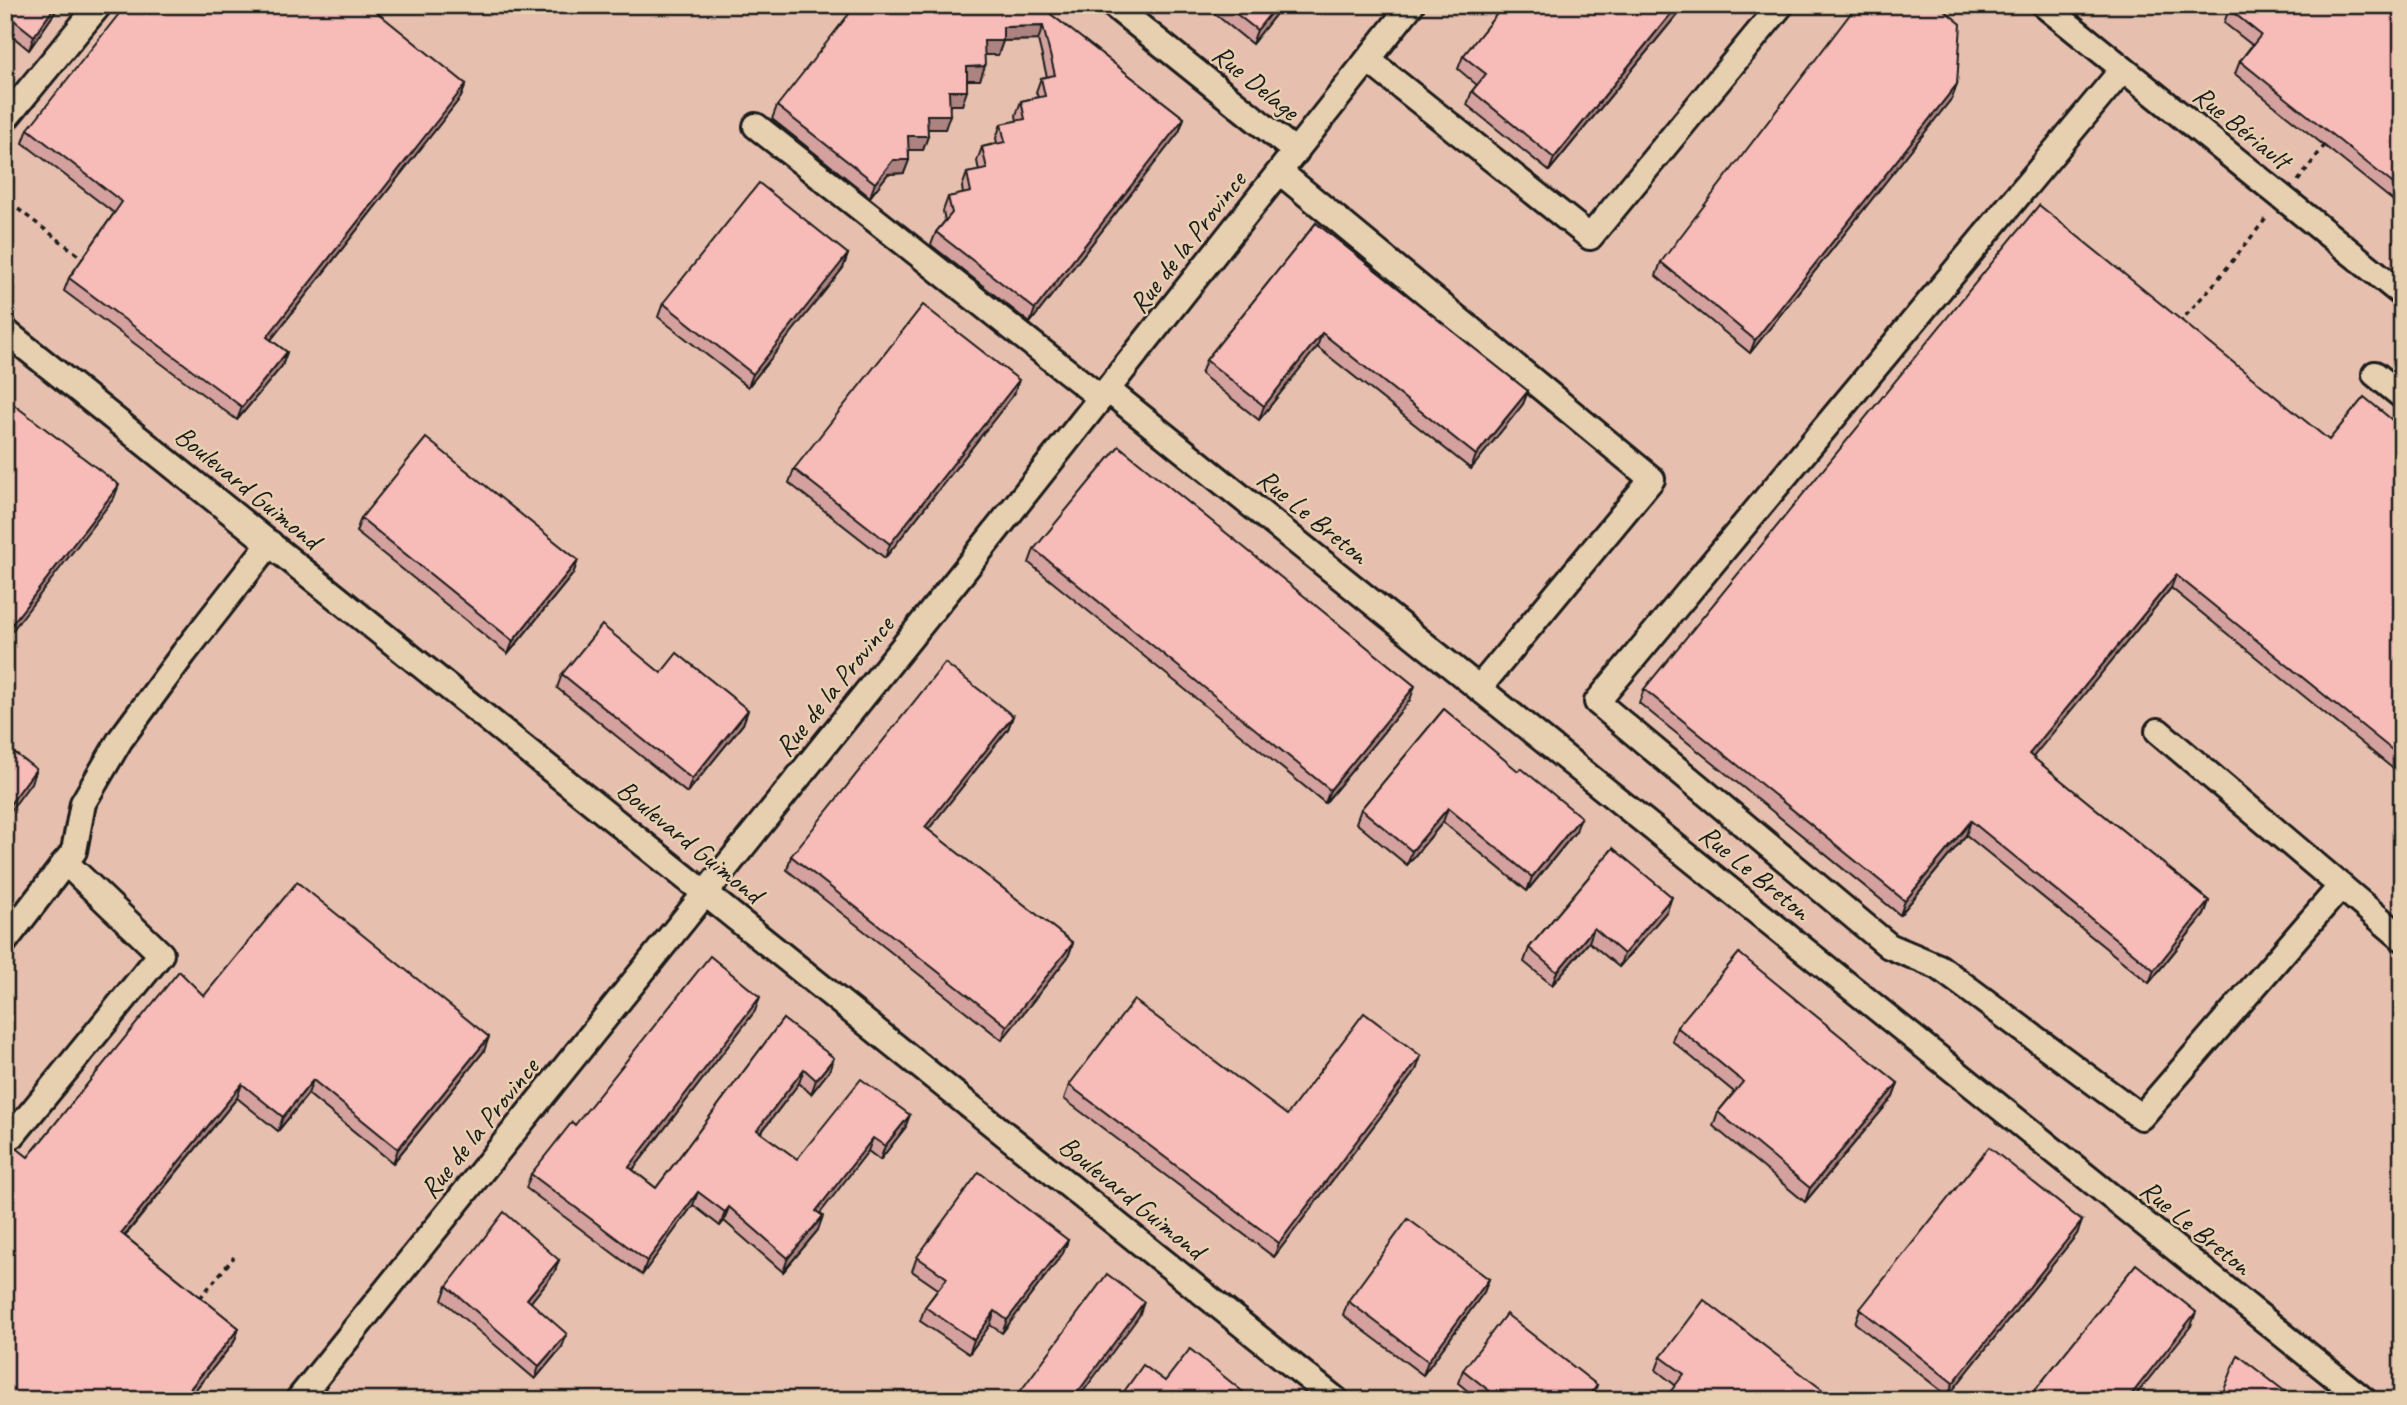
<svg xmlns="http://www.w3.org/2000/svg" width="2407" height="1405" viewBox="0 0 2407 1405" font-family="Caveat,sans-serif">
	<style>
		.built { fill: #e7bfae }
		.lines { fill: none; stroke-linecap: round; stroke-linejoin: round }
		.minor-casing { stroke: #1c1c1c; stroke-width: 30 }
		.path { stroke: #1c1c1c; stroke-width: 3.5; stroke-dasharray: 5 5; stroke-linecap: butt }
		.minor { stroke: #e7d0b0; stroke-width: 24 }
		.wall { fill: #d4a19e; stroke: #1c1c1c; stroke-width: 2 }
		.shaded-wall { fill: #ad8381; stroke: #1c1c1c; stroke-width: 2 }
		.building { fill: #f7bbb8; stroke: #1c1c1c; stroke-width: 2 }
		.labels { text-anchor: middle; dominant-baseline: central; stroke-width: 5; stroke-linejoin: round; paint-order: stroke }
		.street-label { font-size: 28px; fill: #1c1c1c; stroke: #e7d0b0 }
	</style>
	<rect width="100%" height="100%" fill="#eccab2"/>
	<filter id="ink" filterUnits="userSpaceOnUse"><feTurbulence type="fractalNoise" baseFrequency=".0143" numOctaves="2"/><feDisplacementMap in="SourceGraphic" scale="14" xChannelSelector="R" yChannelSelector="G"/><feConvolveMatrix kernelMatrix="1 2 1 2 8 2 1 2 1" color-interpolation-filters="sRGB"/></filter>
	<g filter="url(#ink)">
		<rect class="built" x="5" y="5" width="2397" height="1395"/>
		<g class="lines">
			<defs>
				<g id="minor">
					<polyline points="1113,5 1296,152"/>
					<polyline points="2044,5 2402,294"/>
					<polyline points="1368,60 1590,237 1781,5"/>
					<polyline points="2123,69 1597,702 1889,946 1939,967 2141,1117 2341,886"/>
					<polyline points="5,119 99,5"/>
					<polyline points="756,126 1101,398"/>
					<polyline points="1280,172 1652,479 1479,688"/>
					<polyline points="5,331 1336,1400"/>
					<polyline points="2375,374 2402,396"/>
					<polyline points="1108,390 2364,1400"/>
					<polyline points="2158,731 2402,938"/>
					<polyline points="5,941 74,851 83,803 120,740 184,653 270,543"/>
					<polyline points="5,1128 13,1135 161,954 65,862"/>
					<polyline points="298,1400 964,571 1411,5"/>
				</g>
			</defs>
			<use href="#minor" class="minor-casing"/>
			<g class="path">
				<polyline points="2298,181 2324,146"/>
				<polyline points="18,209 84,259"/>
				<polyline points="2179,323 2214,284 2268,216"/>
				<polyline points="200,1298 234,1257"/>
			</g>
			<use href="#minor" class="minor"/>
		</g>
		<g class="wall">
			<polygon points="5,5 60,5 29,50 5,30"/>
			<polygon points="1204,5 1283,5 1252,44"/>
			<polygon points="1685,5 1549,171 1467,105 1472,91 1477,85 1458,69 1463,56"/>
			<polygon points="2402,5 2402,208 2235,74 2240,61 2252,45 2224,23 2229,9"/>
			<polygon points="1051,7 1049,13 1184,118 1179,132 1030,323 931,245 936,232 945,221 943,211 948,197 963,194 962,187 967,173 979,171 977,161 982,147 997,143 996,138 1001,124 1017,121 1016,115 1021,101 1038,97 1036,92 1041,78 1047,77 1038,40 1003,41 998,55 984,55 980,80 967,80 962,105 950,105 945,129 927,129 928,136 923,150 909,150 909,160 904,173 888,174 870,197 772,119 777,106"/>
			<polygon points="466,84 461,97 271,340 287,352 282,366 237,420 64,291 69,278 114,213 23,143 28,129"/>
			<polygon points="1957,84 1952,98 1750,353 1656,276 1661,262"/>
			<polygon points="1316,223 1528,391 1523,404 1471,469 1317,347 1259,420 1201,374 1206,360"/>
			<polygon points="848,254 843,268 748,387 658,317 663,303"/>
			<polygon points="1014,394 885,558 789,483 794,469"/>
			<polygon points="2402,428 2402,776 2171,588 2032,757 2209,901 2204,915 2149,983 1966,835 1900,915 1639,703 1644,689 2329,440"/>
			<polygon points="361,518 578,560 573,574 508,654 356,532"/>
			<polygon points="1034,549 1410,700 1325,803 1029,563"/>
			<polygon points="661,673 748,710 743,724 687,793 557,688 562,674"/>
			<polygon points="1444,709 1576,831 1527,891 1443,822 1407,865 1356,823 1361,809"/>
			<polygon points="1013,716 1008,729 928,830 1073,943 1068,957 1002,1040 787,870 791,856"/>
			<polygon points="1613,848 1667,911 1619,967 1589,942 1552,985 1524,962 1529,948"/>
			<polygon points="204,996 484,1051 393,1163 308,1094 278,1131 237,1098 125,1236 239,1328 234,1342 187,1400 5,1400 28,1157"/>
			<polygon points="755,1011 633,1170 656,1188 783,1019 829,1071 811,1094 799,1083 761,1133 797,1159 905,1128 880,1160 868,1151 819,1214 818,1230 783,1272 724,1221 720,1226 693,1205 642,1275 526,1188 531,1174 575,1125"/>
			<polygon points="1677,1027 1898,1083 1893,1097 1805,1202 1713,1126 1718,1112 1734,1092 1672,1041"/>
			<polygon points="1421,1056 1416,1070 1274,1257 1064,1099 1069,1085 1287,1115"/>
			<polygon points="2082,1221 2077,1234 1948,1396 1855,1323 1860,1309"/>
			<polygon points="1068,1240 1063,1253 1002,1333 990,1325 969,1354 920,1321 925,1307 938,1289 912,1271 917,1257"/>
			<polygon points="559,1260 554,1273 531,1302 562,1347 535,1379 442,1300 447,1286"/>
			<polygon points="1489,1279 1484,1292 1423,1375 1343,1315 1348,1301"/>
			<polygon points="1661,1357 1836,1400 1675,1385 1656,1370"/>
			<polygon points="1463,1370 1597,1385 1591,1400 1479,1400 1458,1383"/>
		</g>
		<g class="shaded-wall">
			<polygon points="56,5 60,5 29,50 34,36"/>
			<polygon points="1277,5 1283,5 1252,44 1257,30"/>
			<polygon points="1678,5 1685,5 1549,171 1554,158"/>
			<polygon points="1043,26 1038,40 998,41 1003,27"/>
			<polygon points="984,41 1003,41 998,55 979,55"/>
			<polygon points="985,66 980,80 962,80 967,67"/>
			<polygon points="466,84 461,97 262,351 267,337"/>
			<polygon points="1957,84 1952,98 1750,353 1755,340"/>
			<polygon points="949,91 967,91 962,105 944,105"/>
			<polygon points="927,115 950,115 945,129 922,129"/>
			<polygon points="1184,118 1179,132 1030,323 1035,309"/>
			<polygon points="908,136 928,136 923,150 903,150"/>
			<polygon points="893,160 909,160 904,173 888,174 870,197 875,183"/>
			<polygon points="848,254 843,268 748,387 753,374"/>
			<polygon points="1322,333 1317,347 1259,420 1264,406"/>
			<polygon points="287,352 282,366 237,420 242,407"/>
			<polygon points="1019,380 1014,394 885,558 890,544"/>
			<polygon points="1528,391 1523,404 1471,469 1476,455"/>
			<polygon points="119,485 114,498 5,640 5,633"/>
			<polygon points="578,560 573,574 508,654 513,641"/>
			<polygon points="2176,575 2171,588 2024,768 2029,754"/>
			<polygon points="1415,686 1410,700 1325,803 1330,790"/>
			<polygon points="748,710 743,724 687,793 692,779"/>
			<polygon points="1013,716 1008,729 920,840 925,827"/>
			<polygon points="36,769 31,783 5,818 5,811"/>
			<polygon points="1448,808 1443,822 1407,865 1412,851"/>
			<polygon points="1581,817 1576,831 1527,891 1532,877"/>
			<polygon points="1971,821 1966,835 1900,915 1905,901"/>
			<polygon points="1672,897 1667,911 1619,967 1624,954"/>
			<polygon points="2209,901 2204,915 2149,983 2154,970"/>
			<polygon points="1594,928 1589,942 1552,985 1557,972"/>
			<polygon points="1073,943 1068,957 1002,1040 1007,1026"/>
			<polygon points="760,997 755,1011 624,1181 629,1167"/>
			<polygon points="489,1037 484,1051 393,1163 398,1149"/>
			<polygon points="1421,1056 1416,1070 1274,1257 1279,1243"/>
			<polygon points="834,1058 829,1071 811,1094 816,1080"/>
			<polygon points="804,1069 799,1083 752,1144 757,1130"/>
			<polygon points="313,1080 308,1094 278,1131 283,1117"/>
			<polygon points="1898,1083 1893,1097 1805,1202 1810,1188"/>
			<polygon points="242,1084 237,1098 116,1246 121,1233"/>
			<polygon points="910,1115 905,1128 880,1160 885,1146"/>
			<polygon points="873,1138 868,1151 811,1225 816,1211"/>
			<polygon points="698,1192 693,1205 642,1275 647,1261"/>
			<polygon points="729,1207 724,1221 720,1226 725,1212"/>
			<polygon points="823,1216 818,1230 783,1272 788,1258"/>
			<polygon points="2082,1221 2077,1234 1948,1396 1953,1383"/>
			<polygon points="1068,1240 1063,1253 1002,1333 1007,1320"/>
			<polygon points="559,1260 554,1273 522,1313 527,1299"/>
			<polygon points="1489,1279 1484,1292 1423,1375 1428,1361"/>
			<polygon points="1144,1302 1139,1316 1077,1400 1072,1400"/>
			<polygon points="995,1311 990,1325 969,1354 974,1340"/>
			<polygon points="2196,1312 2191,1326 2132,1400 2127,1400"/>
			<polygon points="239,1328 234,1342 187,1400 181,1400"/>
			<polygon points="567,1334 562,1347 535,1379 539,1366"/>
			<polygon points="1597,1385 1591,1400 1586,1400"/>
		</g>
		<g class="building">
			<polygon points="5,5 56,5 34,36 5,13"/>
			<polygon points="126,5 368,5 466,84 267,337 287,352 242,407 69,278 122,202 28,129"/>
			<polygon points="856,5 1048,5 1051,7 1048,12 1184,118 1035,309 936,232 952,213 948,197 971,192 967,173 987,169 982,147 1005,142 1001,124 1025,119 1021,101 1045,96 1041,78 1055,75 1043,26 1003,27 1003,41 984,41 985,66 967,67 967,91 949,91 950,115 927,115 928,136 908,136 909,160 893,160 875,183 777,106"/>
			<polygon points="1225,5 1277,5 1257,30"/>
			<polygon points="1504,5 1678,5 1554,158 1472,91 1486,74 1463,56"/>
			<polygon points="1857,5 1938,5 1961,24 1957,84 1755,340 1661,262"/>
			<polygon points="2232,5 2402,5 2402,191 2240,61 2261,35 2229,9"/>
			<polygon points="759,183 848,254 753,374 663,303"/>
			<polygon points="2039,205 2329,440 2364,397 2402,428 2402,758 2176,575 2029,754 2209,901 2154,970 1971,821 1905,901 1644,689"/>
			<polygon points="1316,223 1528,391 1476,455 1322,333 1264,406 1206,360"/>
			<polygon points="923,305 1019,380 890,544 794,469"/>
			<polygon points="5,398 119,485 5,633"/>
			<polygon points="426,438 578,560 513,641 361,518"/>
			<polygon points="1119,446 1415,686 1330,790 1034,549"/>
			<polygon points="602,625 661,673 677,653 748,710 692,779 562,674"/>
			<polygon points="945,663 1013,716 925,827 1073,943 1007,1026 791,856"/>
			<polygon points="1444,709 1518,771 1521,768 1581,817 1532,877 1448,808 1412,851 1361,809"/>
			<polygon points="5,746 36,769 5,811"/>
			<polygon points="1613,848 1672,897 1624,954 1594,928 1557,972 1529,948"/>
			<polygon points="297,882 489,1037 398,1149 313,1080 283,1117 242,1084 121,1233 239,1328 181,1400 5,1400 5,1139 28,1157 179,971 204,996"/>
			<polygon points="1739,953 1898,1083 1810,1188 1718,1112 1743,1082 1677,1027"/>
			<polygon points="710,956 760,997 629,1167 656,1188 783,1019 834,1058 816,1080 804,1069 757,1130 797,1159 861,1079 910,1115 885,1146 873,1138 816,1211 823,1216 788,1258 729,1207 725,1212 698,1192 647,1261 531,1174 572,1122 575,1125"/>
			<polygon points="1134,1000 1287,1115 1364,1013 1421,1056 1279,1243 1069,1085"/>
			<polygon points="1989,1147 2082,1221 1953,1383 1860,1309"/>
			<polygon points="979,1172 1068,1240 1007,1320 995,1311 974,1340 925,1307 947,1278 917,1257"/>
			<polygon points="504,1212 559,1260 527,1299 567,1334 539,1366 447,1286"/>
			<polygon points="1408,1219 1489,1279 1428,1361 1348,1301"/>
			<polygon points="2136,1264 2196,1312 2127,1400 2027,1400"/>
			<polygon points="1107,1274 1144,1302 1072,1400 1014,1400"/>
			<polygon points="1704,1300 1836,1400 1664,1400 1684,1374 1661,1357"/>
			<polygon points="1506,1314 1597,1385 1586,1400 1501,1400 1463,1370"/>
			<polygon points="1190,1349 1253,1400 1118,1400 1143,1365 1165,1381"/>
			<polygon points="2238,1355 2296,1400 2220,1400"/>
		</g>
	</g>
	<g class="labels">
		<g class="street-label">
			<text transform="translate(1256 82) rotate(39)">Rue Delage</text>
			<text transform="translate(2242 127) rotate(39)">Rue Bériault</text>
			<text transform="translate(1187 242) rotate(-52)">Rue de la Province</text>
			<text transform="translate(248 487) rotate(39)">Boulevard Guimond</text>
			<text transform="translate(1313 516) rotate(39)">Rue Le Breton</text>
			<text transform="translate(834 686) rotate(-51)">Rue de la Province</text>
			<text transform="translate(690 841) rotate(39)">Boulevard Guimond</text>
			<text transform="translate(1755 872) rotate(39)">Rue Le Breton</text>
			<text transform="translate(479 1128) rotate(-51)">Rue de la Province</text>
			<text transform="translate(1132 1197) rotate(39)">Boulevard Guimond</text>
			<text transform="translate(2196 1227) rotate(39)">Rue Le Breton</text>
		</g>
	</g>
	<rect width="2407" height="1405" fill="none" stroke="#e7d0b0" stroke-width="28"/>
	<rect x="14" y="14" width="2379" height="1377" fill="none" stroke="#1c1c1c" stroke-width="2.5" filter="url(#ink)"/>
</svg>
